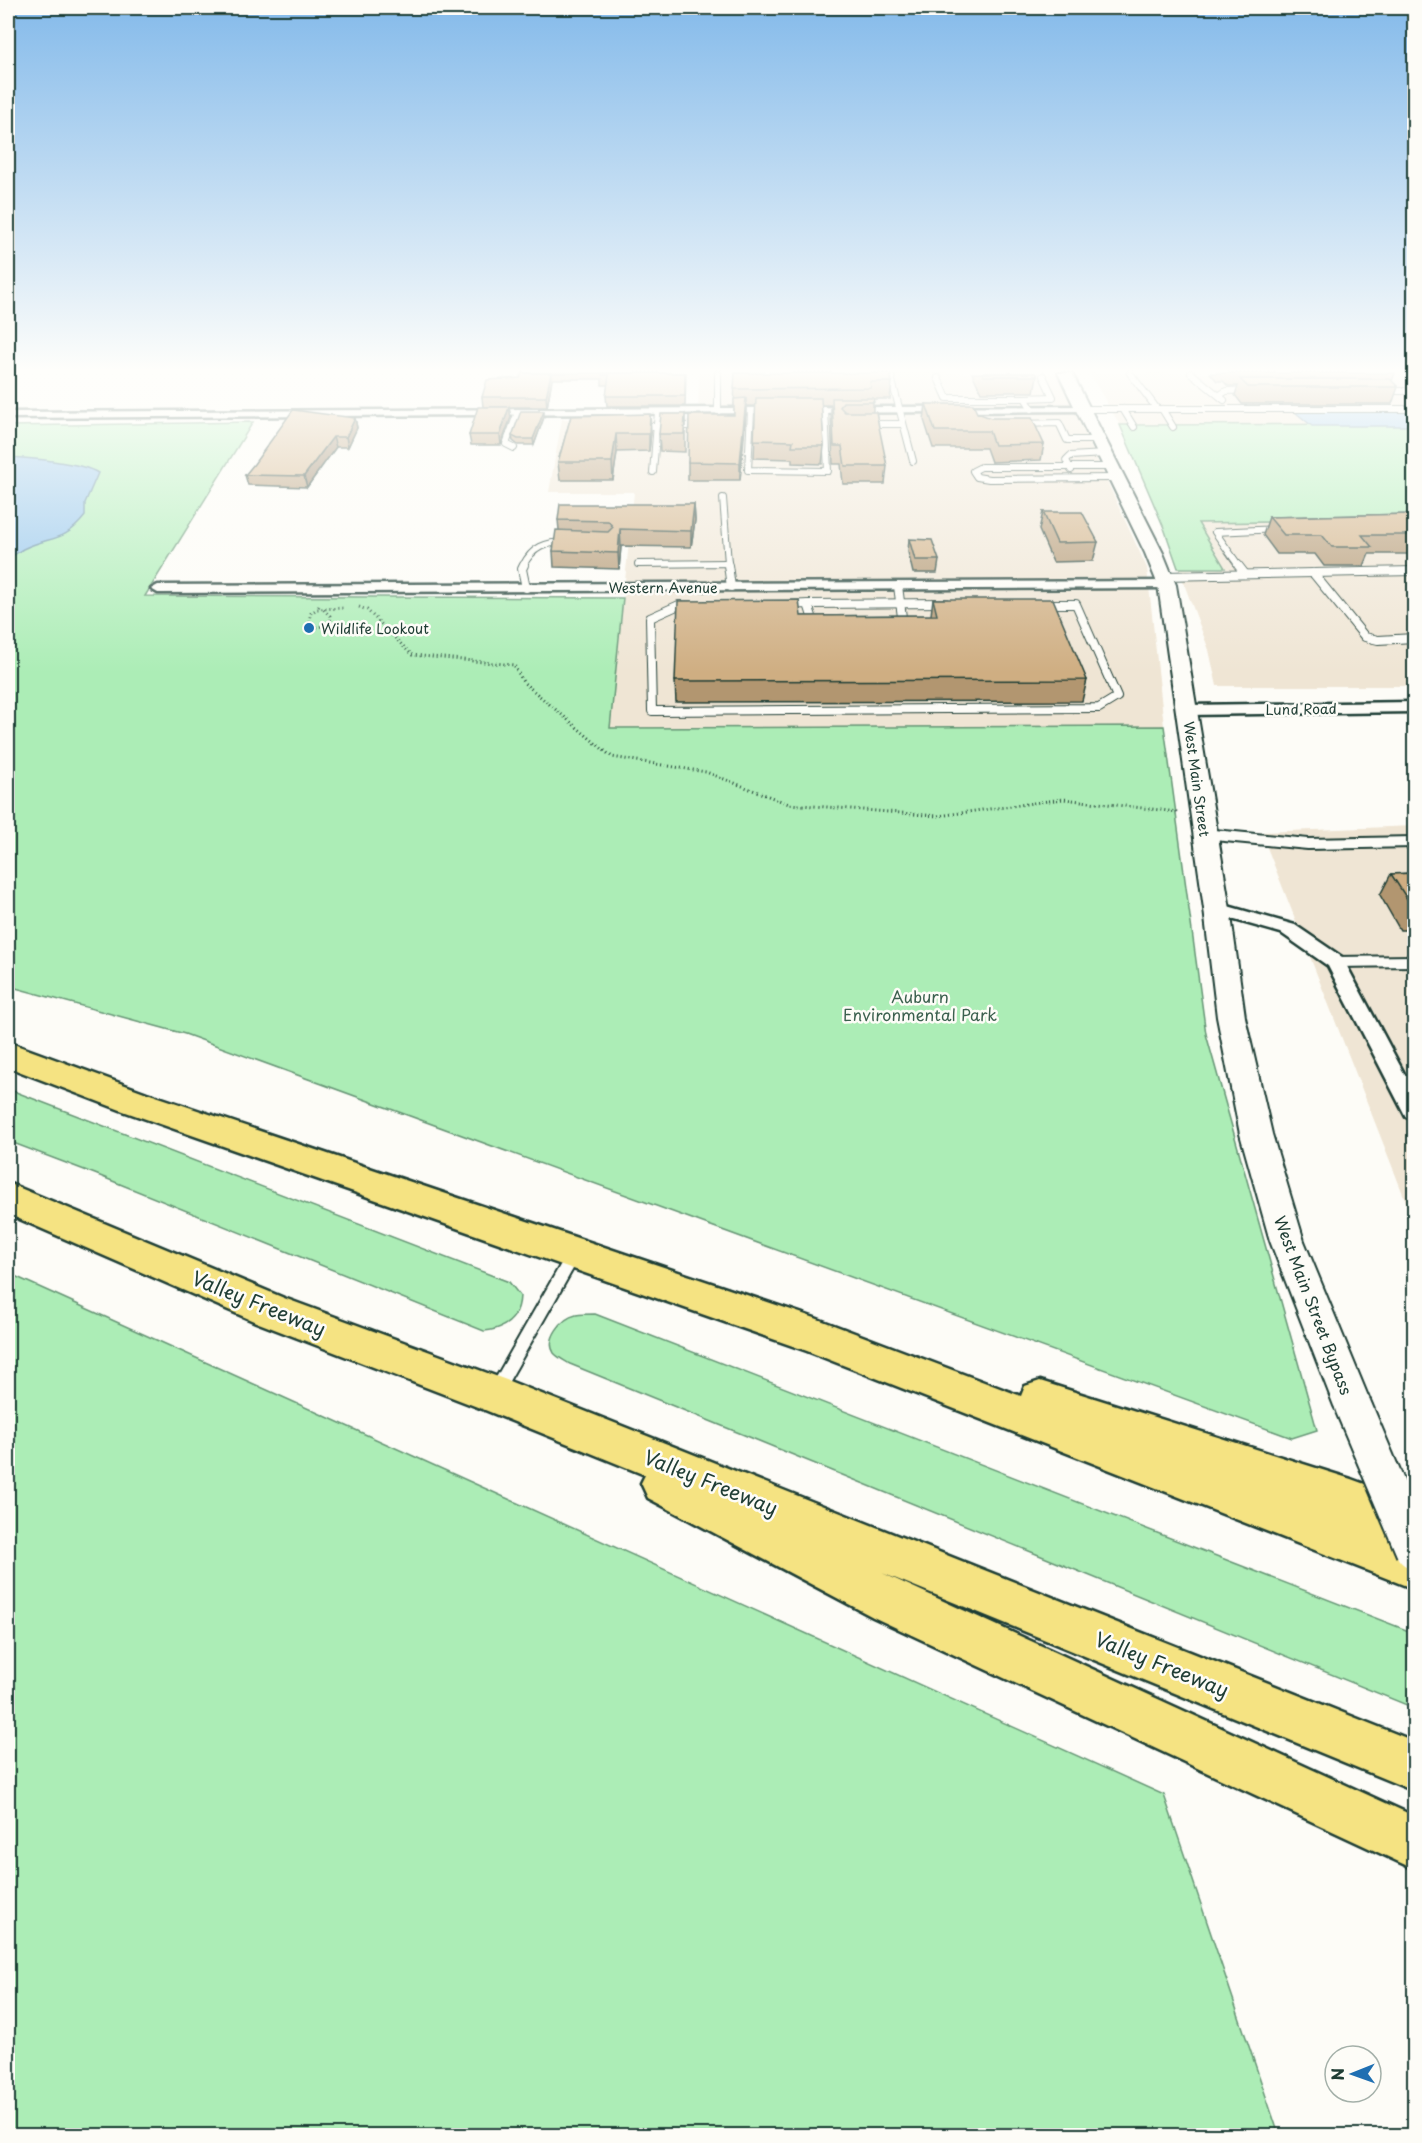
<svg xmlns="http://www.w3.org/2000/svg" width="1422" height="2143" viewBox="0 0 1422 2143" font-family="'Playpen Sans',sans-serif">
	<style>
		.built { fill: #efe5d4 }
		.green { fill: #acedb6; stroke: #669575; stroke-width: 1.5 }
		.water { fill: #8fc3ec; stroke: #628da2; stroke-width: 1.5 }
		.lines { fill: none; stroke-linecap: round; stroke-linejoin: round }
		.lane-far3-casing { stroke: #1f3d34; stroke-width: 8 }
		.lane-far2-casing { stroke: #1f3d34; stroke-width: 10 }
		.lane-far1-casing { stroke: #1f3d34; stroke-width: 14 }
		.lane-casing { stroke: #1f3d34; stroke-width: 17 }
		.street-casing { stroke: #1f3d34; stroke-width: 5 }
		.secondary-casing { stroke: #1f3d34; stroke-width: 4 }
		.highway-casing { stroke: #1f3d34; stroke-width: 5 }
		.path { stroke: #1f3d34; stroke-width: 3; stroke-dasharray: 1 3; stroke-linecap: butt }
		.lane-far3 { stroke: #fdfcf7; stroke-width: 6 }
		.lane-far2 { stroke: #fdfcf7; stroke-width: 8 }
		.lane-far1 { stroke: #fdfcf7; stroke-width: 10 }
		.lane { stroke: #fdfcf7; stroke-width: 13 }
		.street { fill: #fdfcf7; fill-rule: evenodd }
		.secondary { fill: #fdfcf7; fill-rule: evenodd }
		.highway { fill: #f5e382; fill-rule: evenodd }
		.secondary-bridge-casing { stroke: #1f3d34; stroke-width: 40; stroke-linecap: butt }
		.secondary-bridge { stroke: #fdfcf7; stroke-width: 36 }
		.wall { fill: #b29670; stroke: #1f3d34; stroke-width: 1.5 }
		.shaded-wall { fill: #917a5b; stroke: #1f3d34; stroke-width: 1.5 }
		.building { fill: #cfae82; stroke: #1f3d34; stroke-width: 1.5 }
		.poi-dot { fill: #1f6fb2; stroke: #fdfcf7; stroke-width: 2 }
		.labels { text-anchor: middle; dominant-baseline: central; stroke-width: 5; stroke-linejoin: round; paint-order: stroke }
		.far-street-label { font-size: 14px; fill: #1f3d34; stroke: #fdfcf7 }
		.far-poi-label { font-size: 14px; fill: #1f3d34; stroke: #fdfcf7; text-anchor: start }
		.park-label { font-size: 16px; fill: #3b604e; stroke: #fdfcf7 }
		.street-label { font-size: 16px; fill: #1f3d34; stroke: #fdfcf7 }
		.near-street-label { font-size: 20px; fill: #1f3d34; stroke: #fdfcf7 }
	</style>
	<rect width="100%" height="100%" fill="#fdfcf7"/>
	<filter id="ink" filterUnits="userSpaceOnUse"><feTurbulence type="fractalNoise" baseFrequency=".0167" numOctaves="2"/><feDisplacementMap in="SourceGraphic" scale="12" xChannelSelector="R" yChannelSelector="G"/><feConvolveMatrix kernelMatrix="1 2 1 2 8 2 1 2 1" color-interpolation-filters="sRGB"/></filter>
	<g filter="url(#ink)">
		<g class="built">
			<polygon points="699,373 1057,373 1147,568 1164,726 610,729 634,492 549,492 562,419 698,420"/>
			<polygon points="1089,373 1414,373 1414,424 1120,425"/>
			<polygon points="1414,520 1414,686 1217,686 1209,650 1178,568 1225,568 1197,523"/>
			<polygon points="1414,826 1414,1222 1261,832"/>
		</g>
		<g class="green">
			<polygon points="253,422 145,596 623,598 610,728 1164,726 1206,1034 1317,1430 1292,1438 185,1034 8,986 8,426"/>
			<polygon points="1414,424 1414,520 1198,523 1225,568 1178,568 1164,528 1120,425"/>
			<path d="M8,1089L509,1282L520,1296C519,1318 506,1329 484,1331L95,1174L8,1141Z"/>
			<polygon points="8,1273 1164,1795 1279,2135 8,2135"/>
			<path d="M595,1314L1414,1633V1708L570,1364C565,1361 557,1357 554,1353C545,1339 562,1318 576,1315C582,1314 589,1314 595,1314Z"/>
		</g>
		<g class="water">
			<polygon points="1414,411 1414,426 1312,426 1295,412"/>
			<path d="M8,457C28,458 81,462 98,473L85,503V516C64,543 50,536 23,549C18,552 13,556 8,559Z"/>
		</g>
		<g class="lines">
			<defs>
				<g id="lane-far3">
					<polyline points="718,373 718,411"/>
					<polyline points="890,373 913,461"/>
					<polyline points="1130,373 1157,409"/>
					<polyline points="1191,373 1224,400"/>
					<polyline points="938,378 947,398 1025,398 1032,409"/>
					<polyline points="1383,391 1404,391"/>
					<polyline points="1220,395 1226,391 1251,390"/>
					<polyline points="1025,398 1053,397 1043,376"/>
					<polyline points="1083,409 1414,409"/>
					<polyline points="1123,409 1134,427"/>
					<polyline points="1162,409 1173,427"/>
					<polyline points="751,411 748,470 828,471 825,410"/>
					<polyline points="864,424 903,424"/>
					<polyline points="1021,424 1059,423 1067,440 1098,440"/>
					<polyline points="637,426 702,426"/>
					<polyline points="514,448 506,444 518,412"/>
					<polyline points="1111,467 981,467 973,471 977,477 989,479 1117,478"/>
					<polyline points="1071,470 1066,460 1070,456 1105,454"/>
					<polyline points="653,472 658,412"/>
					<polyline points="723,498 728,563"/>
					<polyline points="638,564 728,563 728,566"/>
					<path d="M523,566C532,547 546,542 566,542"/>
					<polyline points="1239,566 1215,532 1278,529"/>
				</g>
				<g id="lane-far2">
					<polyline points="524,565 522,569 526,588"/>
					<polyline points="728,565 731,587"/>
					<polyline points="1238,565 1245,574"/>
					<polyline points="1313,573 1365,637 1378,640 1414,638"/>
					<polyline points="1163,576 1414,571"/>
					<polyline points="898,586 903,625 899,625"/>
					<polyline points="808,604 946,603"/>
					<polyline points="690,605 679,605 650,618 652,711 1099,708 1117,697 1076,604 1042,604"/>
					<polyline points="787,605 808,604 815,626"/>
				</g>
				<g id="lane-far1">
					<polyline points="1204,834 1308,844 1414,842"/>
					<polyline points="1335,962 1414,961"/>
					<polyline points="1398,1081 1414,1081"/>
				</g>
				<polyline id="lane" points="497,1389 574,1254"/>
				<g id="street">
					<polygon points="1083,406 1087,407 1087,411 8,418 8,412"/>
					<polygon points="1167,581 1172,582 1174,585 1172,588 158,593 151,589 158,585"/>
					<polygon points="1414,702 1414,712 1187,715 1179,710 1187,705"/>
					<polygon points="1217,903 1295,925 1342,957 1414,1092 1414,1119 1406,1117 1328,966 1281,933 1210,913 1208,909 1210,905"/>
				</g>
				<polygon id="secondary" points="1058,373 1072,373 1163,553 1176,585 1230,909 1245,1017 1272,1134 1304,1241 1372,1406 1366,1418 1353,1424 1340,1418 1334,1406 1270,1241 1240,1134 1217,1017 1204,909 1158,585 1145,553"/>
				<g id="highway">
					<polygon points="8,1042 147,1093 815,1318 1021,1396 1025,1386 1040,1381 1351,1479 1414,1502 1414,1589 807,1351 123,1111 8,1067"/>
					<polygon points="8,1183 284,1298 509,1381 1414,1741 1414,1791 882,1573 1414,1816 1414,1869 873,1617 648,1498 641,1483 645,1475 480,1408 256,1322 8,1214"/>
				</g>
			</defs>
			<use href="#lane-far3" class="lane-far3-casing"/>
			<use href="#lane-far2" class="lane-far2-casing"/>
			<use href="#lane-far1" class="lane-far1-casing"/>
			<use href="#lane" class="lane-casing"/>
			<use href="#street" class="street-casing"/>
			<use href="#secondary" class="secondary-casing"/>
			<use href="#highway" class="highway-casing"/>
			<g class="path">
				<polyline points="319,606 317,609 345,608"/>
				<polyline points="359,607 367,610 412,655 514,665 523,682 612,757 706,772 789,804 938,816 1063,799 1178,812"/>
				<polyline points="308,625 311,613 317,609"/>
				<polyline points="316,627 331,625 330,616 323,609"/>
			</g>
			<use href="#lane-far3" class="lane-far3"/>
			<use href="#lane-far2" class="lane-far2"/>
			<use href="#lane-far1" class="lane-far1"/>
			<use href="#lane" class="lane"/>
			<use href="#street" class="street"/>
			<use href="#secondary" class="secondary"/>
			<use href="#highway" class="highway"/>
			<defs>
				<polyline id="secondary-bridge" points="1353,1406 1414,1550"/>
			</defs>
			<use href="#secondary-bridge" class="secondary-bridge-casing"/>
			<use href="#secondary-bridge" class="secondary-bridge"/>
		</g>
		<g class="wall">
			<polygon points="522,373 686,373 685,406 607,406 606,396 608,385 602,385 602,379 552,379 547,407 483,407 482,397 520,378"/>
			<polygon points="735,373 892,382 890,399 873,399 873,412 887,466 885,484 843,484 841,464 833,464 831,415 831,405 821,405 824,446 822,464 792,463 792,459 754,458 756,406 746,406 740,480 688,480 688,462 734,415"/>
			<polygon points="972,373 1035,373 1037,376 1034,392 981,392"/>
			<polygon points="1210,373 1395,373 1392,381 1391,381 1398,387 1392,404 1242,404 1235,395 1238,386 1228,386 1223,381 1217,381"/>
			<polygon points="926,404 977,413 1044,444 1041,460 991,462 986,448 933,448 924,420"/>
			<polygon points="685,414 685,452 660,451 659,434"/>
			<polygon points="571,416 651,432 649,451 617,452 613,480 560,480 558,462"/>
			<polygon points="511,417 501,445 471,445 469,435"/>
			<polygon points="544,417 534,445 518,445 513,441 512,436"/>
			<polygon points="355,418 357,428 348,447 336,447 307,487 248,485 245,475"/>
			<polygon points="694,504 695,520 691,547 621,546 619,569 554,567 553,551 559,530 558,520"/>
			<polygon points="1043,512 1098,542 1093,561 1053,562 1039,530"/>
			<polygon points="1414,514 1414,554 1369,554 1364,566 1324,566 1315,554 1277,554 1263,535 1269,517"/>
			<polygon points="909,539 939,560 937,573 913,573 908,552"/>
			<polygon points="933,599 1087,680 1082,701 676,702 675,681 801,616 931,615"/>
			<polygon points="1414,873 1414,930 1400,930 1380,895 1391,874"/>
		</g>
		<g class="shaded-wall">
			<polygon points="551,373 552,373 552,379 547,407 546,397"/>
			<polygon points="746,398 746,415 740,480 740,463"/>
			<polygon points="509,407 511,417 501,445 500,435"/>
			<polygon points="544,411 544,417 534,445 533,439"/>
			<polygon points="650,414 651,432 649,451 649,434"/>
			<polygon points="355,418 357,428 348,447 346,437"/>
			<polygon points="616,434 617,452 613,480 612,462"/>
			<polygon points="333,437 336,447 307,487 304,476"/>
			<polygon points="694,504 695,520 691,547 691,531"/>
			<polygon points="620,529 621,546 619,569 618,553"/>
		</g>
		<g class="building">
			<polygon points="522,373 551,373 546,397 482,397 487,380 520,378"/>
			<polygon points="602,373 685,373 685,396 606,396 609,375 602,375"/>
			<polygon points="735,373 890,373 892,382 870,382 871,388 734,389"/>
			<polygon points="982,373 1035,373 1037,376 984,376"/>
			<polygon points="1240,379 1390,379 1398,387 1248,387"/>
			<polygon points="746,398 740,463 688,462 689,415 734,415 734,399"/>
			<polygon points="756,398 821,398 824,446 792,446 793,441 754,440"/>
			<polygon points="832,398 873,398 874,402 843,402 840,407 845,412 876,412 887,466 845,466 842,446 834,446"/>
			<polygon points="926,404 973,404 977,413 991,418 1032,418 1044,444 994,445 989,431 935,431"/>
			<polygon points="478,407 509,407 500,435 469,435"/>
			<polygon points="293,410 355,418 346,437 333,437 304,476 245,475 254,464"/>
			<polygon points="521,411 544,411 533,439 518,439 512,436"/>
			<polygon points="650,414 649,434 616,434 612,462 558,462 571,416"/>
			<polygon points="661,414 685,414 684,434 659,434"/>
			<polygon points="560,504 694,504 691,531 620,529 618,553 553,551 556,530 608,532 613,527 608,521 558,520"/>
			<polygon points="1043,512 1082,512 1098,542 1057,543"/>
			<polygon points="1414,514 1414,535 1362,535 1372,547 1332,547 1322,535 1284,535 1269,517"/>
			<polygon points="909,539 932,540 939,560 915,560"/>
			<polygon points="933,599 1053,599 1087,680 675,681 678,601 799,600 801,616 937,615"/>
			<polygon points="1414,873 1414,908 1413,908 1391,874"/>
		</g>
	</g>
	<linearGradient id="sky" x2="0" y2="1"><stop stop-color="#84baea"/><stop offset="0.55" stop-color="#fefefb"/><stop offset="1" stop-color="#fefefb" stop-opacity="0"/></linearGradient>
	<rect width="1422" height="673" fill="url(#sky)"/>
	<circle class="poi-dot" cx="309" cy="628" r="6"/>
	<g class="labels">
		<g class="far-street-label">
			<text x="663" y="587">Western Avenue</text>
			<text transform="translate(1301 709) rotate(-1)">Lund Road</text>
			<text transform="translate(1197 779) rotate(82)">West Main Street</text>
		</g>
		<g class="far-poi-label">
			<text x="321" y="628">Wildlife Lookout</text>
		</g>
		<g class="park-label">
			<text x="920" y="996">Auburn<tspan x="920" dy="18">Environmental Park</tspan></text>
		</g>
		<g class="street-label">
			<text transform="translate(1314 1305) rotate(69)">West Main Street Bypass</text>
		</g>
		<g class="near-street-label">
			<text transform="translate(259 1303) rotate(22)">Valley Freeway</text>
			<text transform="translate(711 1482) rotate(22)">Valley Freeway</text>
			<text transform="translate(1162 1664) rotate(22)">Valley Freeway</text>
		</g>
	</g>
	<rect width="1422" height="2143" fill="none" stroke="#fdfcf7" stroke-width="30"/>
	<rect x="15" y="15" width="1392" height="2113" fill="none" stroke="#1f3d34" stroke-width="2" filter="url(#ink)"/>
	<g transform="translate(1353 2074) rotate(269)"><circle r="28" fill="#fdfcf7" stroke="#a4b0a9" stroke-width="1.5"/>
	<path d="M0-4.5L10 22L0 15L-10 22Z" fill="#1f6fb2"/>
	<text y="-9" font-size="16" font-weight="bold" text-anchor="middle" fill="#1f3d34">N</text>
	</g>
</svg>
